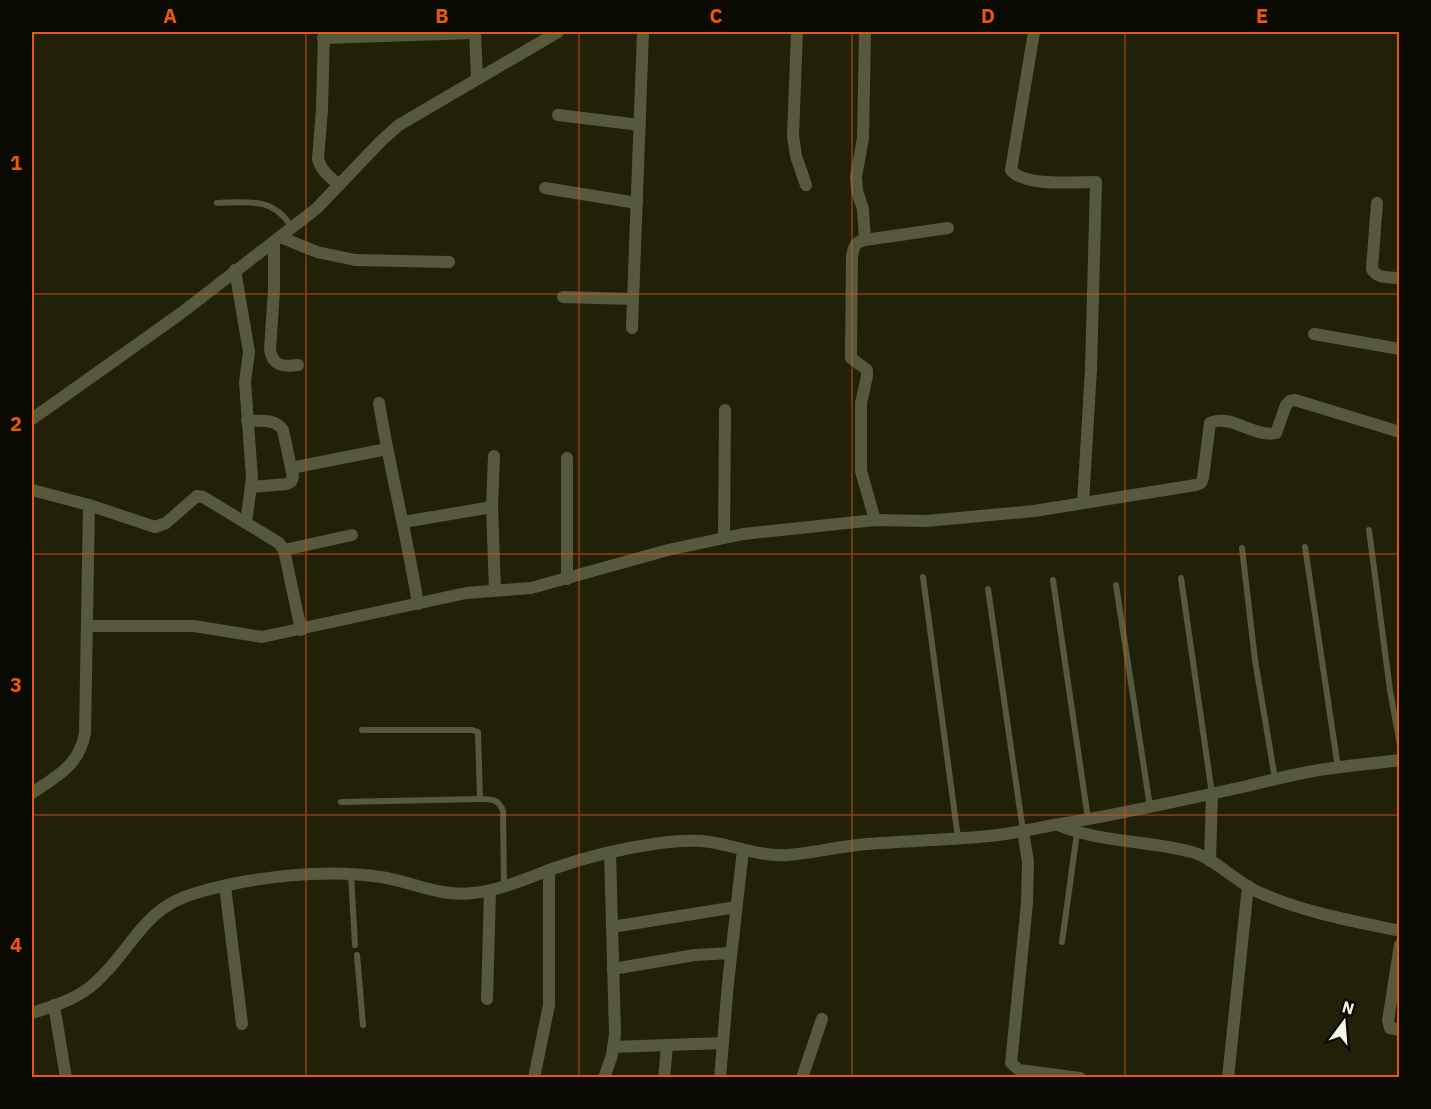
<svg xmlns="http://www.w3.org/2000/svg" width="1431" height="1109" viewBox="0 0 1431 1109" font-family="'IBM Plex Sans',sans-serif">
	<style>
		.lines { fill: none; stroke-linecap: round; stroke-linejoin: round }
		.service { stroke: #57593e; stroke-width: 6 }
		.minor { stroke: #57593e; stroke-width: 12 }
		.grid { fill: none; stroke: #e8590c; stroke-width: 1.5; stroke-opacity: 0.55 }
		.neatline { fill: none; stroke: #e8590c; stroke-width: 2 }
		.grid-label { font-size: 20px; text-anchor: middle; font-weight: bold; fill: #e8590c }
	</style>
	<rect width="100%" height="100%" fill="#202108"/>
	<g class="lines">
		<g class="service">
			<path d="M217,203C248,202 274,197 292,228"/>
			<polyline points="1369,530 1390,690 1400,745"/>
			<polyline points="1305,547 1338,768"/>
			<polyline points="1242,548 1255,660 1275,779"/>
			<polyline points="923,577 958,838"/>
			<polyline points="1181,578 1212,794"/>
			<polyline points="1053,580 1088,819"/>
			<polyline points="1116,585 1150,807"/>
			<polyline points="988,589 1023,831"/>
			<path d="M362,730H472L478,732L480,799C491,799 499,799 503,811L504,886"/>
			<polyline points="341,802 480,799"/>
			<polyline points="351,874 355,945"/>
			<polyline points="1062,942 1077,833"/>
			<polyline points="357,955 363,1025"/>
		</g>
		<g class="minor">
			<path d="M324,32L322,109L318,159C321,171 330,177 339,185"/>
			<polyline points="475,32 477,78"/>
			<polyline points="797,32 793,136 796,156 806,185"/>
			<polyline points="865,32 863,138 856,177 857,191 863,209 865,240"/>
			<path d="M1034,32L1011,170C1024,187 1075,182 1096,182L1091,369L1083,503"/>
			<polyline points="323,38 475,33"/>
			<polyline points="558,115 640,125"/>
			<polyline points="545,188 637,203"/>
			<path d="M1377,203L1372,269C1377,279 1389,277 1400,278"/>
			<polyline points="280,237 317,252 355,260 449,262"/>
			<path d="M274,242V290L270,350C273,366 283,367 298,365"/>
			<polyline points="235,270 249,352 245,382 252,478 246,523"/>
			<polyline points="563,297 633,299"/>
			<polyline points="632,328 643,32"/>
			<polyline points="1314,334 1400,349"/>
			<path d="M379,403C390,470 407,536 418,604"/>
			<polyline points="32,419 180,314 316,209 381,141 399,125 558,32"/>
			<path d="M247,421C261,421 275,418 283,430L293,477L291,482L287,484L251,487"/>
			<polyline points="494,456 492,507 495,590"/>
			<polyline points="567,458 567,579"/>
			<polyline points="291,468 387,449"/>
			<polyline points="32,490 89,505 155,527 166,523 197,496 203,497 279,543 284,550 301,630"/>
			<path d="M875,520L861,471V403L867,376V370L851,358L852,256C854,246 855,242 865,240L948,228"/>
			<polyline points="403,522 492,507"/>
			<polyline points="724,538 725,410"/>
			<polyline points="284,550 352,535"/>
			<path d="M87,626H194L262,637L466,593L531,588L668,550L743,534L875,520L926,521L1034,511L1196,485L1201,483L1203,478L1210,423C1231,413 1254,438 1276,433L1286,405L1290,401L1295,400L1400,432"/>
			<path d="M32,793C57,776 79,766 85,733L89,505"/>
			<path d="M1058,825C1101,843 1148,840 1192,852C1214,858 1236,882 1258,892C1302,912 1353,921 1400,931"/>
			<polyline points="1023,831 1028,862 1027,903 1011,1063 1019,1070 1080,1078"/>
			<polyline points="1210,861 1212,794"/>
			<polyline points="225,886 242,1024"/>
			<polyline points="612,927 736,907"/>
			<polyline points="1400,945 1388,1021 1390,1028 1400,1030"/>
			<polyline points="613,969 695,955 731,953"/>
			<polyline points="487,999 490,891"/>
			<polyline points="54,1005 66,1078"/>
			<path d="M32,1013C54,1006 78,999 96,982C133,949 142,908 196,893C250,877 326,868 381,877C414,882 438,897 473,893C502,890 527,878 555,868C589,856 624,848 660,843C676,841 694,839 710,842C736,846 761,857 788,855C814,853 840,846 867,844C907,841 948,840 989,836C1013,834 1036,828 1060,824C1122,814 1182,800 1243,787C1267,781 1290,775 1314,771C1342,766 1371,764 1400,760"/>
			<polyline points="613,1047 723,1043"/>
			<polyline points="534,1078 549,1005 549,870"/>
			<polyline points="604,1078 612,1055 615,1034 610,852"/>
			<polyline points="664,1078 667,1045"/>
			<polyline points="720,1078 728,983 743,850"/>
			<polyline points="802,1078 822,1019"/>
			<polyline points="1228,1078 1248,886"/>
		</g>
	</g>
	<path class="grid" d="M306,32V1078M579,32V1078M852,32V1078M1125,32V1078M32,294H1400M32,554H1400M32,815H1400"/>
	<rect width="1431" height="1109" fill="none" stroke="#0a0a03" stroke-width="66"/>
	<g transform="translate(1344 1022) rotate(16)" stroke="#0a0a03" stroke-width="4.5" paint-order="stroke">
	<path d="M0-4.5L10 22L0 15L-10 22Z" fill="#f5f7e7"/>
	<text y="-9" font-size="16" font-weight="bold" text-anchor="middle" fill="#f5f7e7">N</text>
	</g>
	<rect x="33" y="33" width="1365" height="1043" class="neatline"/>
	<g class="grid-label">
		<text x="170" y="23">A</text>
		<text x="442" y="23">B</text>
		<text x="716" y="23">C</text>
		<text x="988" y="23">D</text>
		<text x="1262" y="23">E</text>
		<text x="16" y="170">1</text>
		<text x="16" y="431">2</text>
		<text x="16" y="692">3</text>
		<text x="16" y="952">4</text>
	</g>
</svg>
